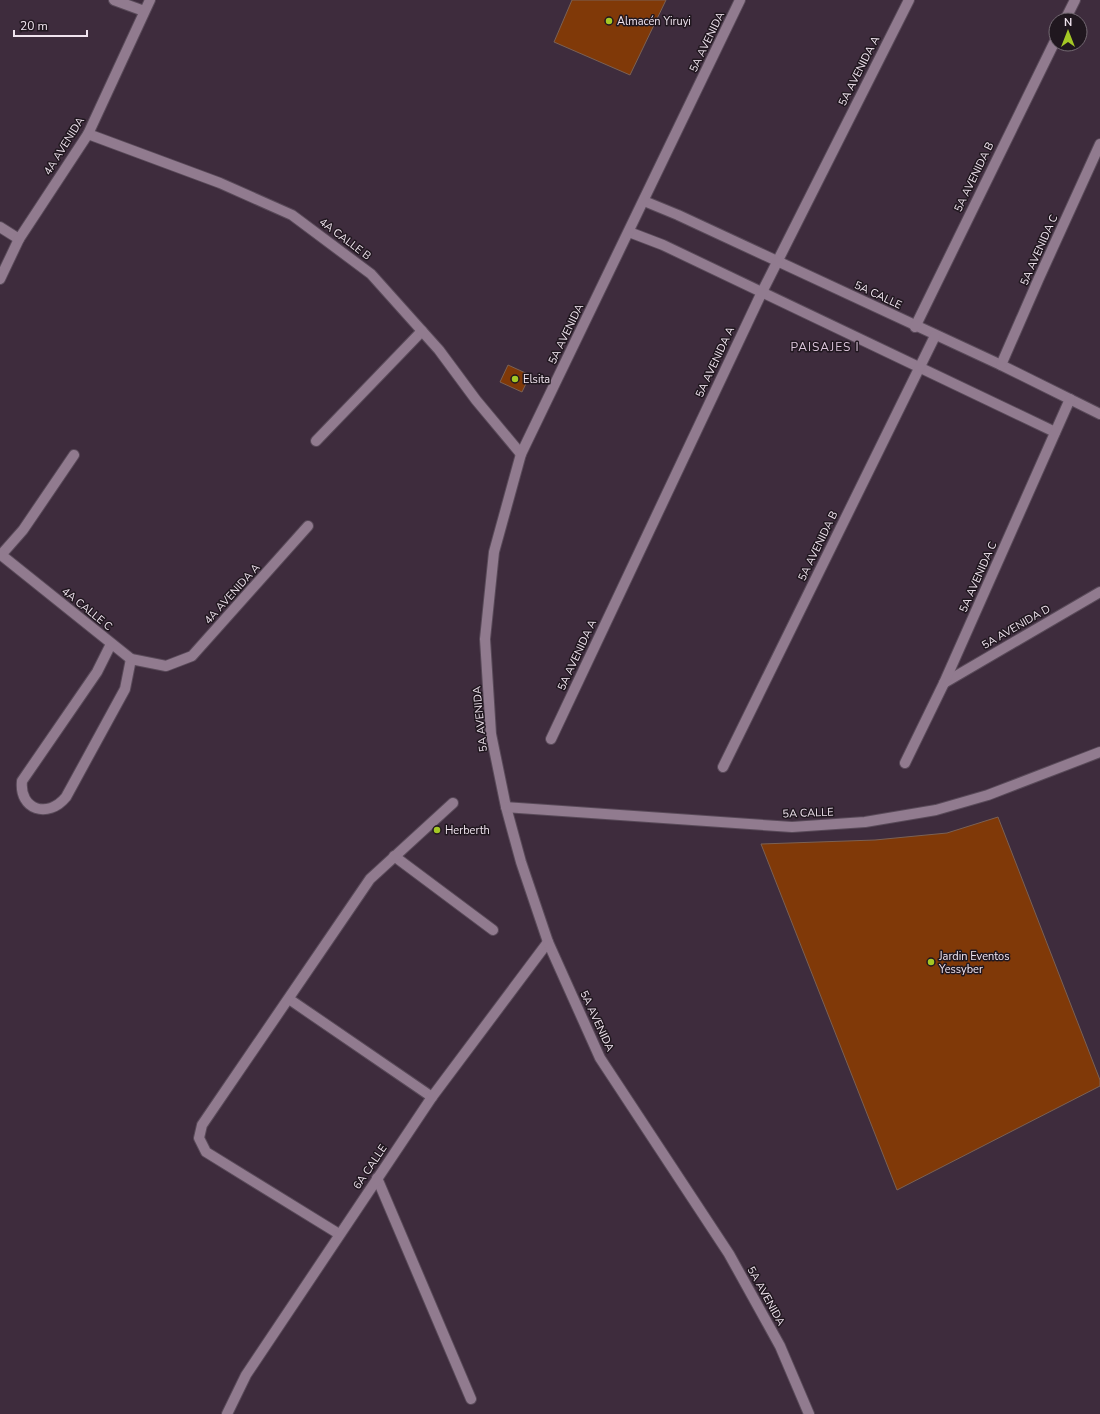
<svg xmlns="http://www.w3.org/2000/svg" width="1100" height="1414" viewBox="0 0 1100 1414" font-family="'Nunito Sans',sans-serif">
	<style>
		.building { fill: #803908; stroke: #7b6154 }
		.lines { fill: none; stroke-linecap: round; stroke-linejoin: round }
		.service-casing { stroke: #594a59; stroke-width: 12 }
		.minor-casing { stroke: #594a59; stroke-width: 12 }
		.tertiary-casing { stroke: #594a59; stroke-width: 12 }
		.service { stroke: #917b8f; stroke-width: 10 }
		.minor { stroke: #917b8f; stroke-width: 10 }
		.tertiary { stroke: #917b8f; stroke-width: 10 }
		.poi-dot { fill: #a4c825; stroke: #20171f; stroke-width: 1.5 }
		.labels { text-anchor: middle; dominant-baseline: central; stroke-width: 3; stroke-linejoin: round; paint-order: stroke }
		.poi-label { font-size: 11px; fill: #f0e4ef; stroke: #20171f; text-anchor: start }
		.street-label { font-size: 11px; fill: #f0e4ef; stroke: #20171f }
		.neighbourhood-label { font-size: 12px; letter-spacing: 1px; fill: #dbc4da; stroke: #20171f }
	</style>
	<rect width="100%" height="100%" fill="#3e2c3d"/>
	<g class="building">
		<polygon points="572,0 666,0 630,75 554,42"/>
		<polygon points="508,365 530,375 522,392 500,382"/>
		<polygon points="998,817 1100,1080 1100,1086 897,1190 761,844 875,840 947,833"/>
	</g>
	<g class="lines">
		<defs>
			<g id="service">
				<polyline points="114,0 144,11"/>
				<polyline points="316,441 422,331"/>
				<polyline points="1,555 23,530 74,455"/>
				<path d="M111,644L97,672L22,781C19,810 48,819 66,797L125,689L131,659"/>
			</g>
			<g id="minor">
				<polyline points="1065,20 1075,0"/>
				<polyline points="88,134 220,183 292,215 371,274 439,350 476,400 521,454"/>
				<polyline points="644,201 678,215 1001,365 1100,414"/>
				<polyline points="0,227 19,239"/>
				<polyline points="629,232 663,245 1055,432"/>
				<polyline points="0,279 19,239 88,134 150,0"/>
				<polyline points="915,327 1056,39"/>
				<polyline points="1001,365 1039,278 1100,144"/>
				<polyline points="0,554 131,659 166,666 192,656 308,526"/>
				<polyline points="944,683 1100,592"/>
				<polyline points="551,739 762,292 909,0"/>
				<polyline points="905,763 944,683 1070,399"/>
				<polyline points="723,767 935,336"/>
				<polyline points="394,856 493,930"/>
				<polyline points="289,999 432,1097"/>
				<polyline points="377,1178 471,1399"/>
				<polyline points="339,1234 206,1152 199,1138 202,1125 370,879 453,803"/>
				<polyline points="227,1414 246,1375 432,1097 548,942"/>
			</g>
			<g id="tertiary">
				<polyline points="740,0 521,454 494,552 485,639 491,734 506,807 521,862 548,942 600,1058 729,1254 780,1346 809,1414"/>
				<polyline points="506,807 792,827 865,822 936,810 988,795 1100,752"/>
			</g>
		</defs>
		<use href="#service" class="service-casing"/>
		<use href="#minor" class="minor-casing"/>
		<use href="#tertiary" class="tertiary-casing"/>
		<use href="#service" class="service"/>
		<use href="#minor" class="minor"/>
		<use href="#tertiary" class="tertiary"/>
	</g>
	<g class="poi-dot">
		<circle cx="609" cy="21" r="4"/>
		<circle cx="515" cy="379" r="4"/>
		<circle cx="437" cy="830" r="4"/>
		<circle cx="931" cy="962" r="4"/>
	</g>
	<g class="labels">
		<g class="poi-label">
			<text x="617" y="21">Almacén Yiruyi</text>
			<text x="523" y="379">Elsita</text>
			<text x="445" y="830">Herberth</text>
			<text x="939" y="956">Jardin Eventos<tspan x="939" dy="13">Yessyber</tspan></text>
		</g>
		<g class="street-label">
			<text transform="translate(707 42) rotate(-64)">5A AVENIDA</text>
			<text transform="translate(859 71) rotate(-63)">5A AVENIDA A</text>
			<text transform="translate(64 146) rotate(-58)">4A AVENIDA</text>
			<text transform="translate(974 177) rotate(-64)">5A AVENIDA B</text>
			<text transform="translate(345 239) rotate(37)">4A CALLE B</text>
			<text transform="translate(1039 250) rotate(-66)">5A AVENIDA C</text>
			<text transform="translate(878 295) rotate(25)">5A CALLE</text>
			<text transform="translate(566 334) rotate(-64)">5A AVENIDA</text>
			<text transform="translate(715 362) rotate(-65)">5A AVENIDA A</text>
			<text transform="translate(818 546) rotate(-64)">5A AVENIDA B</text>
			<text transform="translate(978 577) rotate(-66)">5A AVENIDA C</text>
			<text transform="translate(232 594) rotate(-48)">4A AVENIDA A</text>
			<text transform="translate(87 609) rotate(39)">4A CALLE C</text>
			<text transform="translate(1016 627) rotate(-30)">5A AVENIDA D</text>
			<text transform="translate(577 655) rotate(-65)">5A AVENIDA A</text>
			<text transform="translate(480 719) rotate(-96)">5A AVENIDA</text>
			<text transform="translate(808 813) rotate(-2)">5A CALLE</text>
			<text transform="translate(597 1021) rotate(65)">5A AVENIDA</text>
			<text transform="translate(370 1167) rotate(-56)">6A CALLE</text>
			<text transform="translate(766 1296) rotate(61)">5A AVENIDA</text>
		</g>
		<g class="neighbourhood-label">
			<text x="825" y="347">PAISAJES I</text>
		</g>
	</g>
	<g transform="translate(1068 32)"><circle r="19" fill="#20171f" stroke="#736972"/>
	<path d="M0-3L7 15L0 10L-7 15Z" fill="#a4c825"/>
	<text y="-6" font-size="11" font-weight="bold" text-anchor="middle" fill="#f0e4ef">N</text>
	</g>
	<path d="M14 30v6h73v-6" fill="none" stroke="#f0e4ef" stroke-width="2"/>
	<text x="20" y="30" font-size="12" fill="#f0e4ef" stroke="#20171f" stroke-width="3" paint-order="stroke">20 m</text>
</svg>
